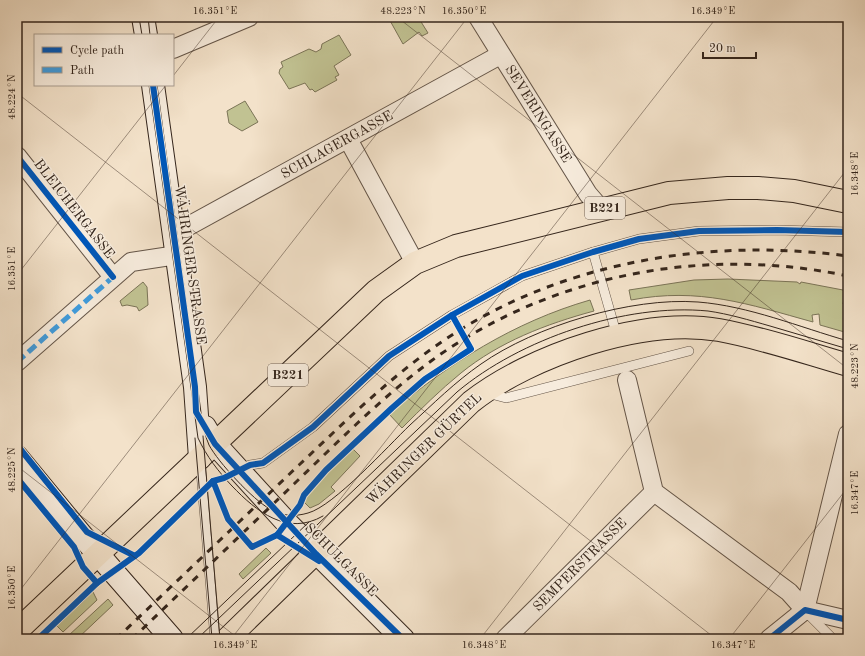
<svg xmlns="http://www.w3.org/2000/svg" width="865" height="656" viewBox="0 0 865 656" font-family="'Old Standard TT',serif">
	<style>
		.green { fill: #c1c292; stroke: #7b7457 }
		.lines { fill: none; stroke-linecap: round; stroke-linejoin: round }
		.lane-casing { stroke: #645548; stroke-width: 10 }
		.street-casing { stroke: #645548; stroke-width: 20 }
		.secondary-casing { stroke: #35261c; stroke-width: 24 }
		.primary-casing { stroke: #35261c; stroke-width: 24 }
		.lane { stroke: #f7ecdd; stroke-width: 9 }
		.street { stroke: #f7ecdd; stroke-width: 18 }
		.secondary { stroke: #f7ecdd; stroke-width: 22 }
		.primary { stroke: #f3e2ca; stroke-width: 22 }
		.tram { stroke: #35261c; stroke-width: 1 }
		.rail { stroke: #35261c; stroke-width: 3; stroke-dasharray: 7 7; stroke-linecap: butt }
		.quiet { stroke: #3e9cdf; stroke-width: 5; stroke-dasharray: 10 5; stroke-linecap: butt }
		.cycleway-casing { stroke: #f7ecdd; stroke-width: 8 }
		.cycleway { stroke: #0057b8; stroke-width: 6 }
		.ticks { fill: none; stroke: #35261c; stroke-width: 1; stroke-opacity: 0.45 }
		.labels { text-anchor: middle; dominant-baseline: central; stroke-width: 3; stroke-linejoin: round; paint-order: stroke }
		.shield { fill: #f7ecdd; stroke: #6f6156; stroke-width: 1 }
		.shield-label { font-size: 13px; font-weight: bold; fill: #35261c }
		.street-label { font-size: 14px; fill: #35261c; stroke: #f7ecdd }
		.neatline { fill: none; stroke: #35261c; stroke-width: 1.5 }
		.ticks-label { font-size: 10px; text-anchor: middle; fill: #35261c }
	</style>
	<rect width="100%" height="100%" fill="#f3e2ca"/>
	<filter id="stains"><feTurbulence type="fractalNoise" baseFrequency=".005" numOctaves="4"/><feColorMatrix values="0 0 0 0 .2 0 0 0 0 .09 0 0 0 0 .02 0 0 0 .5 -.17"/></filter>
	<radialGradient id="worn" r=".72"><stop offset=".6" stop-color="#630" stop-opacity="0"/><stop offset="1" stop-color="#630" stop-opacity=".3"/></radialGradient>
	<g class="green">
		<polygon points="388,17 418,17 428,33 422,36 419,32 403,44"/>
		<polygon points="339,35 351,55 334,66 339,75 335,77 337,80 315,92 312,89 310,90 305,83 289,89 279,73 280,69 283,67 281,62 309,49 316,52 321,49 322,44"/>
		<polygon points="245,101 258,122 242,131 229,123 227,111"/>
		<path d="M728,279L797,282L800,284L801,282L843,290L845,293L843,304L848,305V333L820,325L819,314L812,315L813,322C748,304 699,287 631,300L629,290L694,280Z"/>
		<polygon points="143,282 147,287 148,305 139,311 137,307 127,305 122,306 120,301"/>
		<path d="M590,300L594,311C546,324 499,342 461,373C440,390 421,409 402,428L389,414C449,363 514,322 590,300Z"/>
		<polygon points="352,448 360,456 331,487 335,491 319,504 310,508 304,502 305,497 325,474"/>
		<polygon points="266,548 271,553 243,579 239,574"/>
		<polygon points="93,592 97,600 63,632 57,626"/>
		<polygon points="108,599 113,605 77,639 71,639 68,636"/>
	</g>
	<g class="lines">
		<defs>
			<g id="lane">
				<polyline points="593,252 617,336"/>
				<polyline points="487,393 506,398 689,351"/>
				<polyline points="200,459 215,639"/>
				<polyline points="239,469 250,465 263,463 313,427 389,356 452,315 522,276 593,252 639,239 699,231 777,230 848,232"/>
				<polyline points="808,614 833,639"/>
			</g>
			<g id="street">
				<polyline points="478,17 588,194 601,209"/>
				<polyline points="173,49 249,17"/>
				<polyline points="348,139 415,263"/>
				<polyline points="17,156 113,277"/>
				<polyline points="174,234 500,55"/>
				<polyline points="17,362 131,262 177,255"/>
				<polyline points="627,380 654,492 789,592 805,610"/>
				<polyline points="805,610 848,620"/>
				<polyline points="505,639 654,492"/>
				<polyline points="769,639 805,610 848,434"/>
			</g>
			<g id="secondary">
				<polyline points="143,17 146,35"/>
				<polyline points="153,85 195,387 200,458"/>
				<polyline points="205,427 215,444 287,523 403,639"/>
				<polyline points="17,457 83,537 172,639"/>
			</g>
			<g id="primary">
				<polyline points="17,631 376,291 415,263 456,246 669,193 728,188 758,188 794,191 848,202"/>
				<path d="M227,639L471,402C531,355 643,317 719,330C763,338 806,353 848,365"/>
			</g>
		</defs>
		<use href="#lane" class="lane-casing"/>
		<use href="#street" class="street-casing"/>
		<use href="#secondary" class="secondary-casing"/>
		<use href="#primary" class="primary-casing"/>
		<use href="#lane" class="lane"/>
		<use href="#street" class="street"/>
		<use href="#secondary" class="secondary"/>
		<use href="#primary" class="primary"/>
		<g class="tram">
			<polyline points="139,17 142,35"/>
			<polyline points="148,17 150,35"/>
			<path d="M149,85L198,438C207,457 218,471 232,486C256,511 287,537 323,516"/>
			<polyline points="157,85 202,420"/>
			<path d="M201,415C203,425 205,436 209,445C218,462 253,500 270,509C281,516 295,517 308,513C334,506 388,446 410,425C433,404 455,382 481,364C535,326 631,297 698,302C749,306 799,327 848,341"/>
			<polyline points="203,436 220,639"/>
			<polyline points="195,438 212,639"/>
			<polyline points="186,639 309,522"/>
			<path d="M197,639L457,392C520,339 625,303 708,311C729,314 749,320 770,326C796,334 822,341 848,349"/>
		</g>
		<g class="rail">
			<path d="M116,639C177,581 238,523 299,465C348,419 397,370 455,333C570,260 713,238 848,256"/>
			<path d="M132,639C186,587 241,535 295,483C341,439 386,393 438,356C557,273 707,246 848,276"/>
		</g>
		<polyline class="quiet" points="17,362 113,277"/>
		<defs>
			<g id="cycleway">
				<polyline points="153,85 195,387 196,412 215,444 316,554 403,639"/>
				<polyline points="17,156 113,277"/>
				<polyline points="17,445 87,532 135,556"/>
				<polyline points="17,478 74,547 83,567 97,583"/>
				<polyline points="213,481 228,519 252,547 277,535 319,561"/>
				<polyline points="277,535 300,505 304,495 326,470 392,408 425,379 471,349 452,315"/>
				<polyline points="38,639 97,583 139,553 213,481 224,478 250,465 263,463 313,427 389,356 452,315 522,276 593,252 639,239 699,231 777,230 848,232"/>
				<polyline points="769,639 805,610 848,620"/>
			</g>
		</defs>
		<use href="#cycleway" class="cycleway-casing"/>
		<use href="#cycleway" class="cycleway"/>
	</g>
	<path class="ticks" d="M397,17L848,369M173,76L219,17M17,93L716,639M17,275L166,85M17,466L239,639M17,594L468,17M231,639L717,17M480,639L848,168M729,639L848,487"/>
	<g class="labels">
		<g class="shield">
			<rect x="585" y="197" width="40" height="22" rx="3"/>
			<rect x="268" y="364" width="40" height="22" rx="3"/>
		</g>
		<g class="shield-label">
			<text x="605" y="208">B221</text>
			<text x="288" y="375">B221</text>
		</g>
		<g class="street-label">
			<text transform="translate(538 114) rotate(58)">SEVERINGASSE</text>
			<text transform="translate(337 145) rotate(-29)">SCHLAGERGASSE</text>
			<text transform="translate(74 209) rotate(52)">BLEICHERGASSE</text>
			<text transform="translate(190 265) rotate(82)">WÄHRINGER STRASSE</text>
			<text transform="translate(424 449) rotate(-44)">WÄHRINGER GÜRTEL</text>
			<text transform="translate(341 560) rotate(45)">SCHULGASSE</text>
			<text transform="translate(580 565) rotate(-45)">SEMPERSTRASSE</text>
		</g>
	</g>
	<rect width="865" height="656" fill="none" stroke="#f3e2ca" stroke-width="44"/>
	<rect x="34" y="34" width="140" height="52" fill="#f7ecdd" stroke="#a99d90"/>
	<rect x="42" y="47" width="20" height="6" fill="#0057b8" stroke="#a99d90"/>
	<text x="70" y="54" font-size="12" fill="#35261c">Cycle path</text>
	<rect x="42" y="67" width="20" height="6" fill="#3e9cdf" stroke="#a99d90"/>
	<text x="70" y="74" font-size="12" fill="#35261c">Path</text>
	<path d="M703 52v6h53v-6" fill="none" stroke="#35261c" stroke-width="2"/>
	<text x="709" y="52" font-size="12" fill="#35261c" stroke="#f7ecdd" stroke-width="3" paint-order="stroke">20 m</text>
	<rect x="22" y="22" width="821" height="612" class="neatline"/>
	<g class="ticks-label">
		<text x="215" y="14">16.351°E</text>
		<text x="403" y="14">48.223°N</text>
		<text x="464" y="14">16.350°E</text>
		<text x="713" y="14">16.349°E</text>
		<text transform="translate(11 97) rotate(-90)" y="4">48.224°N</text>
		<text transform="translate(854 174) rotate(-90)" y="4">16.348°E</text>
		<text transform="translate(11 269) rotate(-90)" y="4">16.351°E</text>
		<text transform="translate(854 366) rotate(-90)" y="4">48.223°N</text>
		<text transform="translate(11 470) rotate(-90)" y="4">48.225°N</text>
		<text transform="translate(854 493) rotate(-90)" y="4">16.347°E</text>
		<text transform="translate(11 588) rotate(-90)" y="4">16.350°E</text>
		<text x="235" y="648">16.349°E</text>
		<text x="484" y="648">16.348°E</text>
		<text x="733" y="648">16.347°E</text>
	</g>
	<rect width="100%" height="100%" filter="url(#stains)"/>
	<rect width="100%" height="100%" fill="url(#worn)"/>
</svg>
